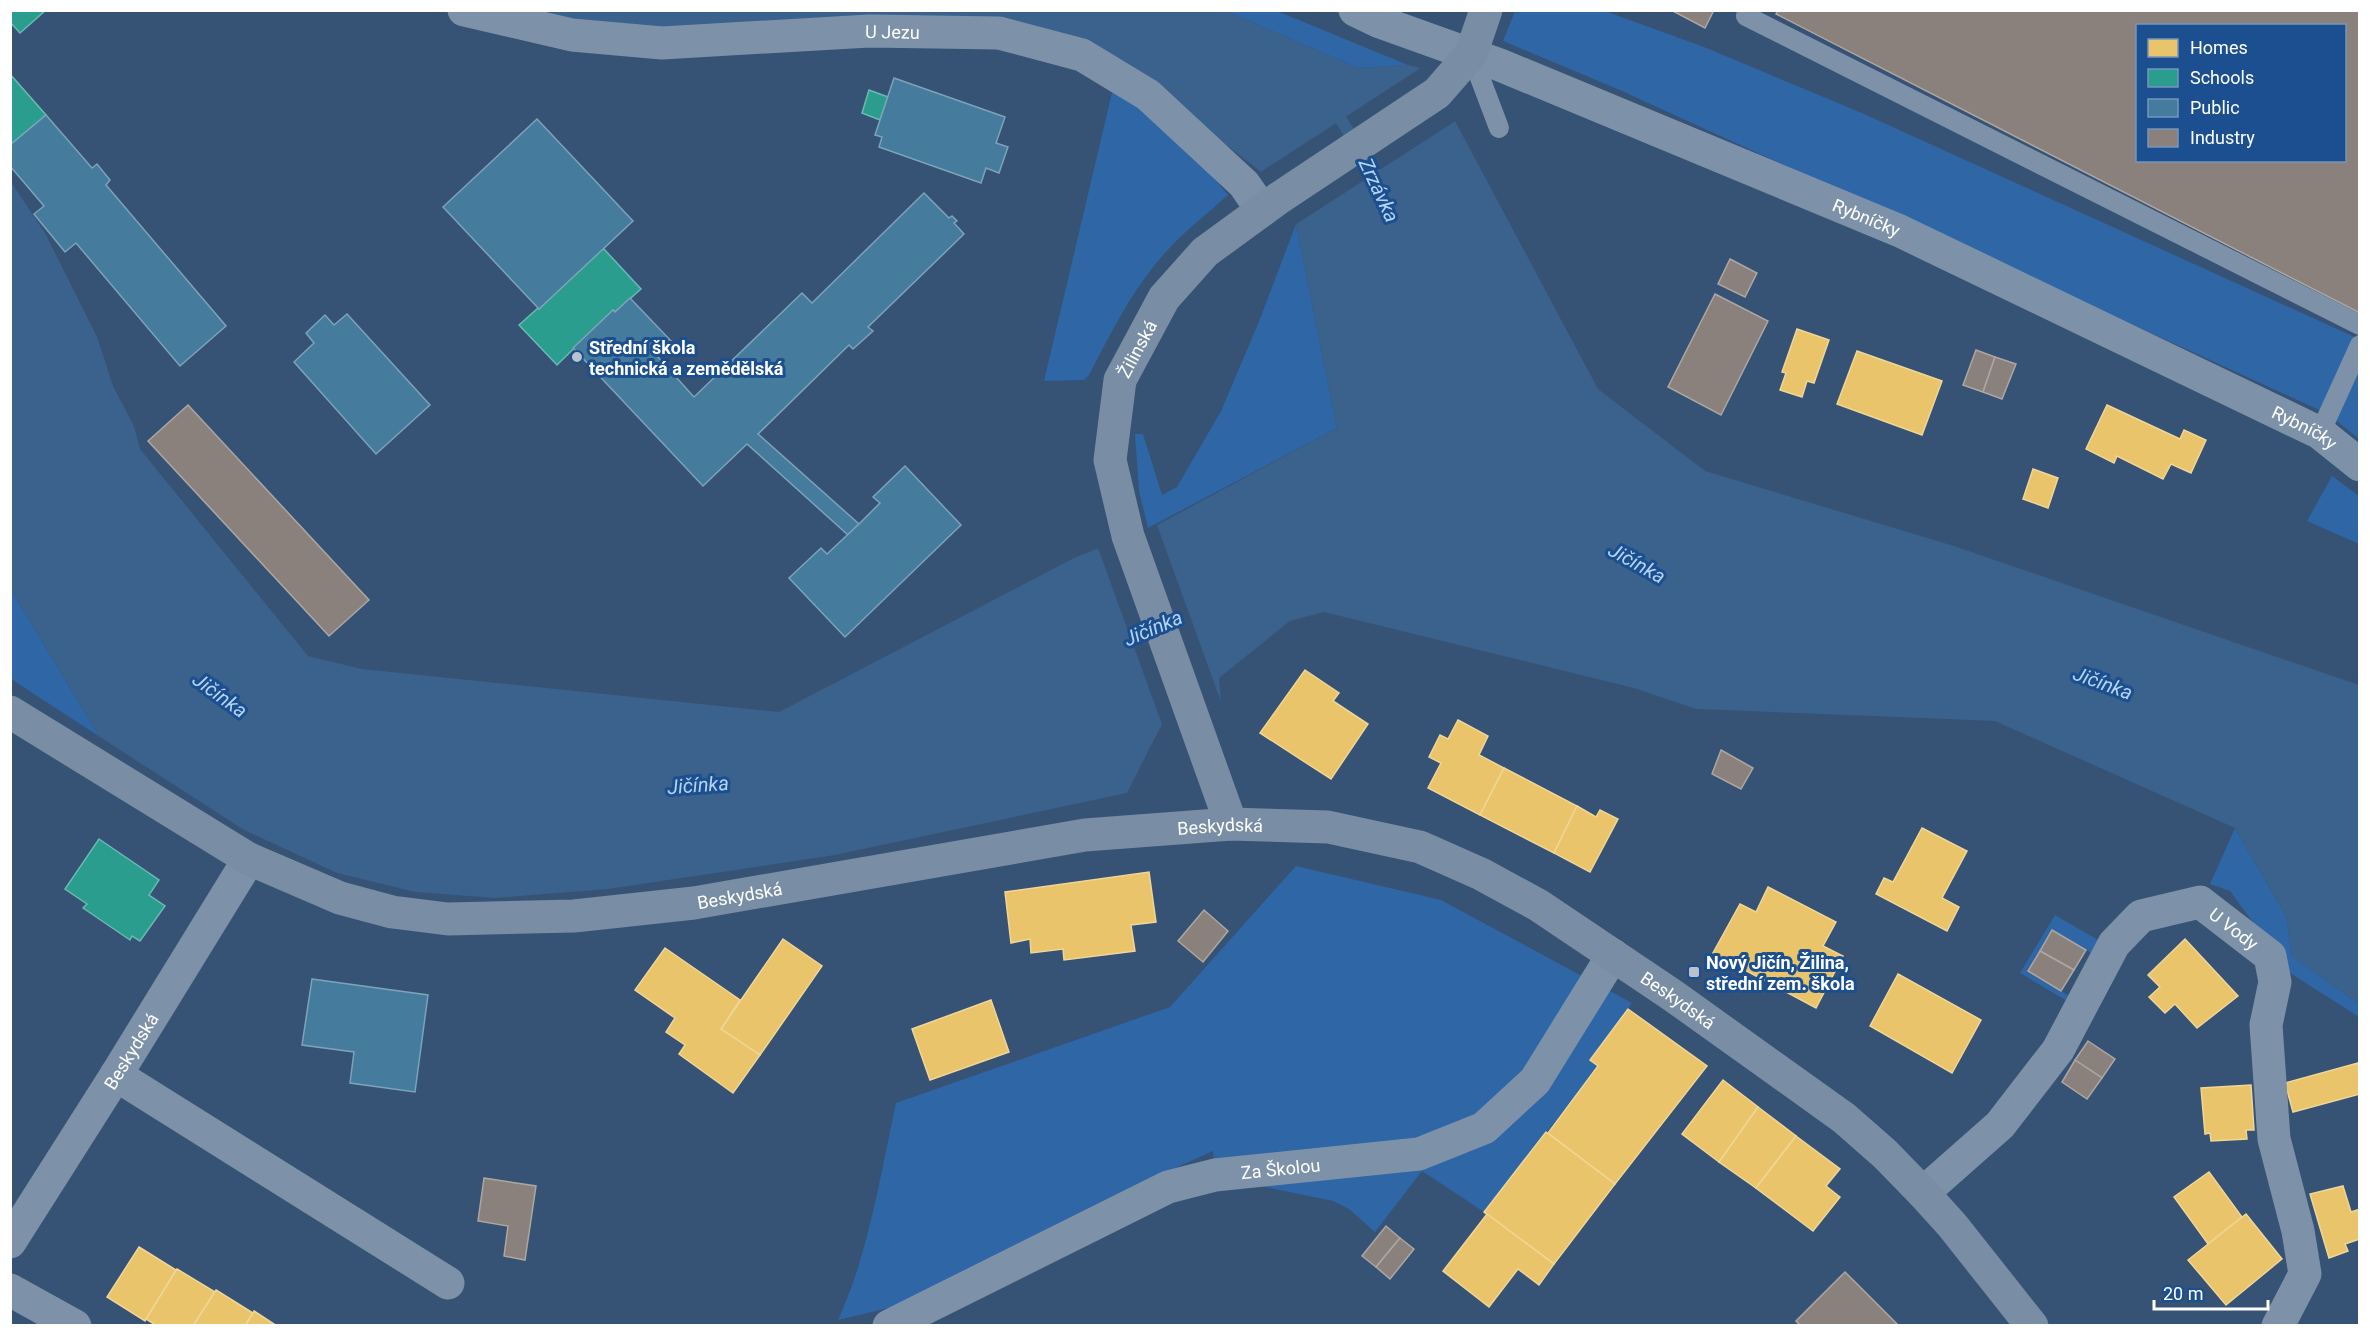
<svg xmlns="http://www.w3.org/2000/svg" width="2370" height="1336" viewBox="0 0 2370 1336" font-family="Roboto,sans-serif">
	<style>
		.green { fill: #2f66a5 }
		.water { fill: #3b618d }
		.pier { fill: #365274 }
		.homes { fill: #e9c46a; stroke: #f0d697; stroke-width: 1.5 }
		.schools { fill: #2a9d8f; stroke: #6abab1; stroke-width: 1.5 }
		.public { fill: #457b9d; stroke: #7da3ba; stroke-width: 1.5 }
		.industry { fill: #8a817c; stroke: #ada7a3; stroke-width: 1.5; fill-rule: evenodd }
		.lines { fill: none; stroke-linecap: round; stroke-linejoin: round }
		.stream { stroke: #3b618d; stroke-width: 12 }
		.lane { stroke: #7d92a8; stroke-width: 20 }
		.street { stroke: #7d92a8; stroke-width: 33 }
		.secondary { stroke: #798da4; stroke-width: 33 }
		.poi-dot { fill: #b9c2ce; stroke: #1b4f8f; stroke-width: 2 }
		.labels { text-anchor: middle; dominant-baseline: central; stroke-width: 6; stroke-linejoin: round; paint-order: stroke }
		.street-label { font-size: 18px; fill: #fff; stroke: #1b4f8f }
		.poi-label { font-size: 18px; font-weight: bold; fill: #fff; stroke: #1b4f8f; text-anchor: start }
		.water-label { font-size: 20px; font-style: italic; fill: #b5d3f5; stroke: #1b4f8f }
	</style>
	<rect width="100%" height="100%" fill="#365274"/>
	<g class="green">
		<polygon points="1226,11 1277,11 1408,65 1358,68"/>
		<polygon points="1515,11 1605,11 1704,47 1862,113 2359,339 2359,439 2328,414 1622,91 1503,41"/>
		<path d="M1114,84L1197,158L1228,195C1207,214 1183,232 1164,254C1132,290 1111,333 1089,375L1084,380L1044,381Z"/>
		<polygon points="1296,224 1337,428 1148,528 1139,491 1135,434 1143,434 1162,495 1177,487 1221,411 1258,324"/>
		<polygon points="2332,476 2359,496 2359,544 2307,521"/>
		<polygon points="11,590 100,737 11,679"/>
		<polygon points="2235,828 2286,916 2292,956 2359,1004 2359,1017 2290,973 2230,891 2210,884"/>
		<path d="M1296,866L1441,900L1632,1003L1590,1060L1598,1067L1484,1212L1422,1171L1375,1232L1349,1209L1333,1201L1256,1185H1216L1213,1151L1114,1196L893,1307L838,1320C869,1252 880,1176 896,1103L1170,1007Z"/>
		<polygon points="2055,915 2100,941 2093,954 2052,930 2029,971 2069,996 2067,1001 2020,973"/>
	</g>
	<g class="water">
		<polygon points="502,11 1226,11 1358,68 1408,65 1421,68 1261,172 1145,81 1100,54 645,34"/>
		<polygon points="1455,121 1598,389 1705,471 1954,546 2359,685 2359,1004 2292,956 2286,916 2235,828 1995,721 1696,709 1634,688 1324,612 1290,621 1219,678 1221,702 1162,724 1127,793 835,855 608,889 495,898 415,892 337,873 244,830 100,737 11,590 11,182 45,233 97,337 113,386 134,426 140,449 308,656 362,669 779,712 1074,558 1157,525 1337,428 1296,224"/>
	</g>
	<g class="pier">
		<polygon points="1421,68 1423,71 1263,174 1261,172"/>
		<polygon points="1453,118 1455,121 1296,224 1294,222"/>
		<polygon points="1157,525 1221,702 1162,724 1098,548"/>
	</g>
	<g class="homes">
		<polygon points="1797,329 1829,340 1814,383 1807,381 1802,397 1780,390 1786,373 1782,372"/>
		<polygon points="1857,351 1942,381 1922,435 1837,404"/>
		<polygon points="2107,405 2180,439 2184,430 2206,440 2191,473 2171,464 2163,479 2117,456 2114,463 2086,449"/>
		<polygon points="2033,469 2058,478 2048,508 2023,499"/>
		<polygon points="1305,670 1339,693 1333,701 1368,724 1331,779 1260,733"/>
		<polygon points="1458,720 1488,736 1479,755 1504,768 1480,815 1428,788 1441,763 1429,757 1440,735 1448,739"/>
		<polygon points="1504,768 1577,806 1554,853 1480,815"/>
		<polygon points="1577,806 1596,817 1600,810 1618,819 1590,872 1554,853"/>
		<polygon points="1922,828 1967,851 1942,898 1959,907 1947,931 1876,894 1884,878 1893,882"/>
		<polygon points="1149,872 1156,922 1131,925 1135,951 1064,960 1063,949 1031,953 1030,939 1011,943 1005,892"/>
		<polygon points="1768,887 1836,922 1823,946 1843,956 1816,1008 1713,953 1740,904 1756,912"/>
		<polygon points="783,939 822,966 760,1055 721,1029"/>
		<polygon points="2185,939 2238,996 2197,1028 2175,1004 2165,1013 2149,997 2160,987 2148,975"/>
		<polygon points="665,948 740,1000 721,1029 760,1055 733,1093 679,1054 685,1045 666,1032 675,1018 635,990"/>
		<polygon points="1898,974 1981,1020 1952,1073 1870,1026"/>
		<polygon points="991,1000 1009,1052 930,1080 912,1029"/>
		<polygon points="1628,1009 1707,1066 1615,1184 1548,1133 1598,1066 1590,1060"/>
		<polygon points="2358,1063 2360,1094 2293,1112 2285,1083"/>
		<polygon points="1723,1080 1758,1107 1719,1162 1682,1134"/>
		<polygon points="2251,1085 2254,1130 2246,1130 2247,1139 2211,1141 2210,1133 2205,1134 2201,1088"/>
		<polygon points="1758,1107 1796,1136 1756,1188 1719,1162"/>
		<polygon points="1546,1132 1615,1184 1554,1264 1484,1212"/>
		<polygon points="1796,1136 1840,1169 1826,1186 1840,1197 1813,1231 1756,1188"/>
		<polygon points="2209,1172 2242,1217 2208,1244 2174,1197"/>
		<polygon points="2343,1186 2351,1212 2360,1209 2360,1239 2345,1244 2348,1251 2329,1258 2310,1194"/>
		<polygon points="1487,1214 1554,1264 1539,1285 1518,1269 1489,1307 1443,1271"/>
		<polygon points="2246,1214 2282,1259 2226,1305 2188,1260"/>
		<polygon points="139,1247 176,1270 145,1321 107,1297"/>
		<polygon points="177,1269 215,1292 193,1326 157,1326 146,1319"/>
		<polygon points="216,1290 253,1313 245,1326 193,1326"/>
		<polygon points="254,1311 277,1326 245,1326"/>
	</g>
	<g class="schools">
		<polygon points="10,10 46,10 20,33 10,22"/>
		<polygon points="10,74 46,115 10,145"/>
		<polygon points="869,90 888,97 880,120 862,113"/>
		<polygon points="603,248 641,289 615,312 613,310 557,365 519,325 538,308 539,309"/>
		<polygon points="99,839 159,880 149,895 165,906 140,941 132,936 130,940 83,908 87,904 65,889"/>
	</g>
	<g class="public">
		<polygon points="894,78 1005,117 996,143 1008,147 999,173 986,168 981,183 879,147 882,137 875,135"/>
		<polygon points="46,115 92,168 97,164 110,180 106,185 226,326 180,366 76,243 65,252 34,214 44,206 10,166 10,145"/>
		<polygon points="537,119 633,221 539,309 443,207"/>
		<polygon points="924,193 949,218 952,216 957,221 954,223 964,234 868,327 873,331 853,349 849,345 758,434 859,524 848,535 747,444 703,486 573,348 613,310 615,312 630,298 672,342 657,356 694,397 802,293 812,303"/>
		<polygon points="347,314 430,405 376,454 294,362 314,343 306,333 325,315 334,325"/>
		<polygon points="905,466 961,525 845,637 789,578 821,548 827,554 859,524 880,503 873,497"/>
		<polygon points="312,979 428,995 415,1092 350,1083 354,1052 302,1045"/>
	</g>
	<g class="industry">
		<polygon points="1671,10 1714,10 1705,28"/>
		<path d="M1778,10H2360V313L1776,14ZM2138,26H2344V160H2138Z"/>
		<polygon points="1730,259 1757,273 1745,297 1718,284"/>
		<polygon points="1715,294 1768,321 1721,415 1668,387"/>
		<polygon points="1976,350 1995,357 1983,392 1963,385"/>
		<polygon points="1995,357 2016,364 2002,399 1983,392"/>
		<polygon points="188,405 369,600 329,636 148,441"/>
		<polygon points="1721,750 1753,768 1741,789 1712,774"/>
		<polygon points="1204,910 1228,931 1203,962 1178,941"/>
		<polygon points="2052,930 2086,950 2074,970 2040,951"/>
		<polygon points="2040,951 2074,970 2061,991 2028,971"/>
		<polygon points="2088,1041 2115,1059 2102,1078 2075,1060"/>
		<polygon points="2075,1060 2102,1078 2087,1099 2062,1082"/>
		<polygon points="484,1178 536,1186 525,1260 504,1256 508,1226 478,1221"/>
		<polygon points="1386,1226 1400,1238 1376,1267 1362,1256"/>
		<polygon points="1400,1238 1414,1249 1390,1279 1376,1267"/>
		<polygon points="1845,1272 1899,1326 1801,1326 1796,1321"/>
	</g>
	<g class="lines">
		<polyline class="stream" points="1328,114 1341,120 1375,173 1381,188"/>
		<g class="lane">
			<polyline points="1748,10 1746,16 2360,325"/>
			<polyline points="1471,54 1499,128"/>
			<polyline points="2320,433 2360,345"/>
		</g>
		<g class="street">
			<path id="s1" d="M464,10L572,35L662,43L869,31L999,33L1082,55L1148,95L1244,184L1262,210"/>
			<path id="s2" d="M1355,10L1380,22L1500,65L1900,231L2320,433L2360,465"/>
			<polyline points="116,1075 448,1283"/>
			<path id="s3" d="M1923,1193L2000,1125L2058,1050L2114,944L2141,916L2200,902L2270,956L2275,982L2266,1025L2274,1139L2298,1231L2305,1274L2278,1326"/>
			<path id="s4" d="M10,1242L116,1075L249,859"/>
			<polyline points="10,1290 75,1326"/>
			<path id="s5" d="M889,1326L1168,1187L1215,1175L1419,1154L1484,1128L1535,1081L1613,955"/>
		</g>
		<g class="secondary">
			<path id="s6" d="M10,712L249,859L340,898L392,912L448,919L574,916L694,903L1085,835L1231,824L1328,827L1420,847L1481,874L1538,905L1672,995L1844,1118L1885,1154L1923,1193L1952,1225L2032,1326"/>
			<path id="s7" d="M1231,824L1128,536L1110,460L1120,380L1164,298L1205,252L1279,198L1437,93L1471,54L1486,10"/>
		</g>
	</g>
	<g class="poi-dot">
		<circle cx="577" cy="357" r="6"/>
		<rect x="1688" y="966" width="12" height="12" rx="3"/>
	</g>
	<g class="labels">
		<g class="street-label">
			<text stroke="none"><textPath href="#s1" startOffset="432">U Jezu</textPath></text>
			<text stroke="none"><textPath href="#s2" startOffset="552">Rybníčky</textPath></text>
			<text stroke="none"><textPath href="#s7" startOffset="500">Žilinská</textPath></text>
			<text stroke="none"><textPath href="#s2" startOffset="1038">Rybníčky</textPath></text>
			<text stroke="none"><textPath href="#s6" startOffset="1269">Beskydská</textPath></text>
			<text stroke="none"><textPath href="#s6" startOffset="783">Beskydská</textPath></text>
			<text stroke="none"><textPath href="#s3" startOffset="460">U Vody</textPath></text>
			<text stroke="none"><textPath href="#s6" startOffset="1772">Beskydská</textPath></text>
			<text stroke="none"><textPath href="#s4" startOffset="226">Beskydská</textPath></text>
			<text stroke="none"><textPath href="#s5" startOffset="426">Za Školou</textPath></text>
		</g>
		<g class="poi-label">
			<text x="589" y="347">Střední škola<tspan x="589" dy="21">technická a zemědělská</tspan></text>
			<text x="1706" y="962">Nový Jičín, Žilina,<tspan x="1706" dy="21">střední zem. škola</tspan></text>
		</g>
		<g class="water-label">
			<text transform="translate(1379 190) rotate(65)">Zrzávka</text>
			<text transform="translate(1637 563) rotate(29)">Jičínka</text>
			<text transform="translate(1153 628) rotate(-23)">Jičínka</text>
			<text transform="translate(2103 683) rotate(20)">Jičínka</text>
			<text transform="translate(220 695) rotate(36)">Jičínka</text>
			<text transform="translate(698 785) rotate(-4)">Jičínka</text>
		</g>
	</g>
	<rect width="2370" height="1336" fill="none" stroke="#ffffff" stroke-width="24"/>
	<rect x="2136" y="24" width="210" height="138" fill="#1b4f8f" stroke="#7695bc" stroke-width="1.5"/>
	<rect x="2148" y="39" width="30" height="18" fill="#e9c46a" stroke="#7695bc" stroke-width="1.5"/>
	<text x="2190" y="54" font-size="18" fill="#ffffff">Homes</text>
	<rect x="2148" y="69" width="30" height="18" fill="#2a9d8f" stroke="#7695bc" stroke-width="1.5"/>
	<text x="2190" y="84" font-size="18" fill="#ffffff">Schools</text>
	<rect x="2148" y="99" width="30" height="18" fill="#457b9d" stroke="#7695bc" stroke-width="1.5"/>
	<text x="2190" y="114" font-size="18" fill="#ffffff">Public</text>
	<rect x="2148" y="129" width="30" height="18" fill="#8a817c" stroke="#7695bc" stroke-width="1.5"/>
	<text x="2190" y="144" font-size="18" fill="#ffffff">Industry</text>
	<path d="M2154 1300v9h114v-9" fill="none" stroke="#ffffff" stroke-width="3"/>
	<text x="2163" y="1300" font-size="18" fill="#ffffff" stroke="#1b4f8f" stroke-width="4.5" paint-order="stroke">20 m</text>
</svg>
